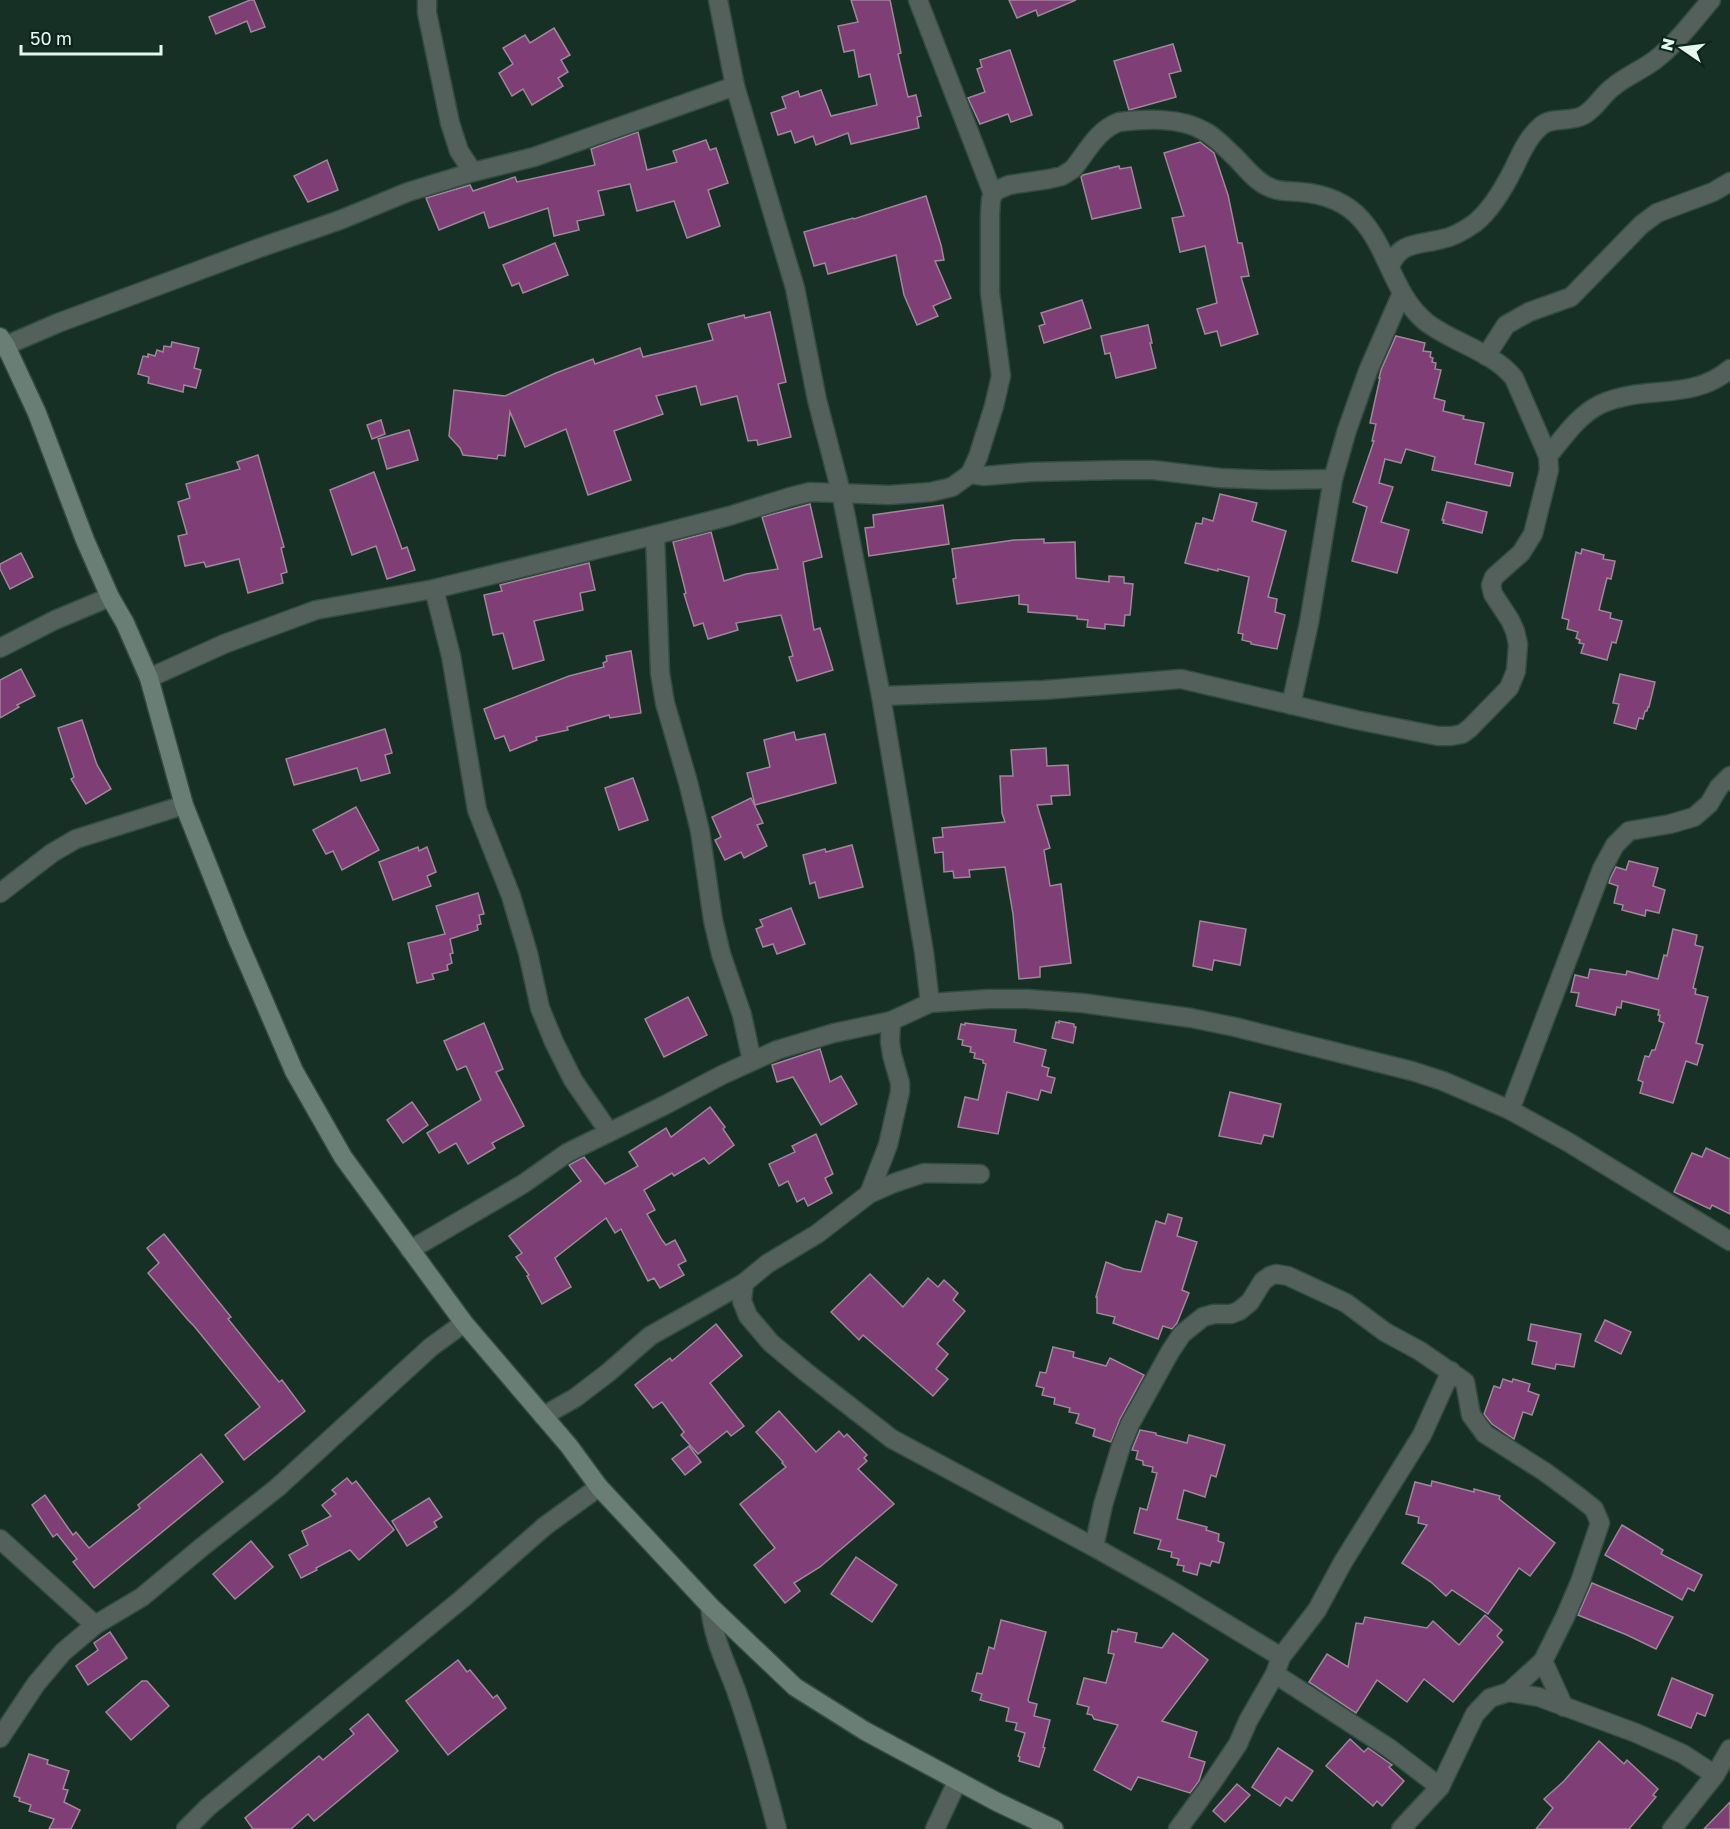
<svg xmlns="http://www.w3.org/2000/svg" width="1730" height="1829" viewBox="0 0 1730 1829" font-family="'Golos Text',sans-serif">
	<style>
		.building { fill: #7f3e75; stroke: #9e8799; stroke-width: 1.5 }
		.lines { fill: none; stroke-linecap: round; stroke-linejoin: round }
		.street-casing { stroke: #334c42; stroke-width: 21 }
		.secondary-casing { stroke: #334c42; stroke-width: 21 }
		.street { stroke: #54605b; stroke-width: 18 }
		.secondary { stroke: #6b7e76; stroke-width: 18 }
	</style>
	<rect width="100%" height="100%" fill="#163026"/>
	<g class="building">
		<polygon points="250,0 254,0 265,27 251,32 247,21 216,34 209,17"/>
		<polygon points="851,0 890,0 901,53 898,54 908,97 916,95 921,116 917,117 919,128 851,144 848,133 816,145 813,136 795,143 791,131 778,135 771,113 786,108 782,97 798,91 800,97 821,90 831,116 877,105 870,74 859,77 854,50 844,52 838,26 858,22"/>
		<polygon points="1009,0 1076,0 1038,16 1036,10 1017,18"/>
		<polygon points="554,28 570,55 561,60 568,72 558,78 563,86 532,105 523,89 512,96 499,73 513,64 503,48 525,35 530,43"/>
		<polygon points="1173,44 1181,71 1169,74 1176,97 1129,110 1114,61"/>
		<polygon points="1010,50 1032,115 1011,122 1008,114 980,124 968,98 985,92 977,69 982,67 980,60"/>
		<polygon points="638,132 647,170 677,162 673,151 706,140 710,150 716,148 728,183 708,190 720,226 687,238 674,201 637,211 630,184 598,191 604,215 577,221 579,230 554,236 548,208 489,228 484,212 439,230 426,198 470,185 473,191 515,177 517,182 595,165 591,149"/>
		<polygon points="1200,142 1214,153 1228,195 1238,243 1242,243 1249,276 1241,277 1258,334 1221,346 1217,331 1205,334 1197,309 1217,303 1205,246 1180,252 1172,218 1184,216 1164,153"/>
		<polygon points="327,160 338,190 308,202 294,176"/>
		<polygon points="1119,166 1120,169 1131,167 1141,208 1092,219 1081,177 1083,175"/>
		<polygon points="926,196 941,245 944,260 935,261 951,298 933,306 938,316 917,325 904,295 896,255 828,274 825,263 814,266 804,232 853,218 854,219"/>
		<polygon points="555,243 568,275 523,293 519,283 512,286 503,265"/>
		<polygon points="1082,300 1091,328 1044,343 1039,326 1045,324 1041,313"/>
		<polygon points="770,312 786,382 778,384 791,437 758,445 757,440 748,441 737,396 701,405 696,386 656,396 663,414 614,431 631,480 588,495 566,429 525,447 510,412 505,456 498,455 497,459 463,455 460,448 449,436 454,390 505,396 556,373 593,359 595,364 640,348 643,357 713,340 708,324 744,315 745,318"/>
		<polygon points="1148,325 1152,343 1150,343 1156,368 1116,378 1110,353 1105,354 1101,336"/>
		<polygon points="1396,336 1425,343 1423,351 1431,352 1430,357 1433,358 1432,362 1436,363 1435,369 1441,370 1434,398 1445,401 1443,411 1464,416 1463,419 1484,423 1475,464 1513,473 1510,486 1432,470 1435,457 1406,449 1401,463 1385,459 1379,483 1393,487 1381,522 1409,530 1397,573 1352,561 1367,507 1353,502 1374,441 1372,441 1376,424 1370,423 1380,378 1379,378 1381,370"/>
		<polygon points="172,342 199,348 194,368 201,370 196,388 184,385 183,392 148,383 149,377 138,374 143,356 148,357 148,354 155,356 157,350 163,352 164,346 171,347"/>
		<polygon points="381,420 385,434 372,439 367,425"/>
		<polygon points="409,430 418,460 387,469 378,439"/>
		<polygon points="258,455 284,547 281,548 287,572 281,574 283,583 248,593 239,559 206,567 204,562 185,566 178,536 187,534 178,502 190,498 186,484 240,469 237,462"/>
		<polygon points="374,472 402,549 407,547 415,570 387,579 376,546 352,555 330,490"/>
		<polygon points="1220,494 1257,503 1252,521 1286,531 1268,597 1277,599 1275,612 1285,615 1277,649 1251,644 1251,642 1242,640 1243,634 1238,633 1249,577 1218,569 1218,571 1185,563 1196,523 1202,524 1203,518 1213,521"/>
		<polygon points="1447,502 1487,512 1482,533 1443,523 1444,520 1442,520"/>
		<polygon points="810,504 822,557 803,562 814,630 820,628 833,670 797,681 789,657 793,656 781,615 736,623 738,630 708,639 703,623 694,626 684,594 686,593 673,542 711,532 724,581 746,574 778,569 762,517"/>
		<polygon points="943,505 949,544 869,556 865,528 874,527 873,515"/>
		<polygon points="1044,539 1044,543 1075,542 1076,578 1109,582 1109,576 1124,577 1124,583 1133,584 1130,615 1125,615 1124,626 1105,624 1105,629 1087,627 1088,620 1077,619 1077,616 1028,612 1028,605 1019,604 1019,595 957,604 953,579 956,578 952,549 1014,540"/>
		<polygon points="1582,549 1604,555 1603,559 1615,561 1611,579 1607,578 1599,610 1611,613 1610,618 1622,621 1616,643 1612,642 1607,660 1581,653 1584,644 1579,643 1580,640 1576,638 1578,632 1567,629 1569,620 1562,618 1576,552 1581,554"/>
		<polygon points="21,553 33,577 10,589 0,569 0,564"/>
		<polygon points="589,563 595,590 580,593 583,610 534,621 544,660 513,669 503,633 493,635 484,595 502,591 500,585"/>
		<polygon points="631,651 641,713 610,718 609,715 567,727 568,730 536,737 537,740 510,751 504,736 495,739 484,709 569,676 604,667 603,663 607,661 606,656"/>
		<polygon points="21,669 35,696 17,705 19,707 0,718 0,680"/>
		<polygon points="1620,674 1655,682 1649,707 1648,707 1647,711 1645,711 1643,719 1639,718 1636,729 1614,723 1619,704 1613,703"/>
		<polygon points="82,720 97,765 111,789 86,804 71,779 74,777 58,728"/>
		<polygon points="385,729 392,753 385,755 390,773 361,781 357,768 294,785 286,759"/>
		<polygon points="794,732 796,740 825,734 836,783 755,805 747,773 770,767 764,740"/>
		<polygon points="1046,748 1047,766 1068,765 1070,795 1051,796 1052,804 1037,805 1050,848 1044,850 1050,886 1061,884 1071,963 1040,967 1040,977 1019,979 1013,914 1005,867 969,870 970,877 954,878 953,871 944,872 943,852 935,853 933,838 943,837 942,828 1005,822 1002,813 1000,776 1013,776 1011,750"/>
		<polygon points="633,778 648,820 619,830 605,788"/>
		<polygon points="751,798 763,823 757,825 767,846 744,858 741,852 725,860 715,840 721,837 712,817"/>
		<polygon points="356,807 379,850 342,870 333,851 326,854 313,830"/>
		<polygon points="852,845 863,887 819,898 815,882 810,884 803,855 825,849 826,852"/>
		<polygon points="418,847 419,851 427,847 436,872 427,876 431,886 393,900 379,862"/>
		<polygon points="1629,861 1658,868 1653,886 1665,890 1659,913 1646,910 1645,916 1622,910 1623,905 1614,903 1618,886 1609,883 1610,879 1616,867 1626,870"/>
		<polygon points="478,893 484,914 479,915 481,924 477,925 478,930 450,939 453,953 450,954 452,963 447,965 448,970 432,974 434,979 417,983 408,943 445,934 436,906"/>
		<polygon points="791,908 805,944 777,954 773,944 763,947 756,929 763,926 760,920"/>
		<polygon points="1200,921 1246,929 1240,965 1214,960 1212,970 1193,966"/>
		<polygon points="1673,929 1697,935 1695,945 1703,947 1693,988 1696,989 1695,994 1708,997 1696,1043 1703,1045 1697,1065 1686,1061 1673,1103 1640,1093 1643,1082 1638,1080 1645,1056 1649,1057 1652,1050 1655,1050 1664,1023 1659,1021 1660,1015 1658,1015 1659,1010 1622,1001 1621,1008 1617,1007 1615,1015 1576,1006 1579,993 1571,992 1575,975 1588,978 1590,969 1626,975 1627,971 1658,979 1664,955 1667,956"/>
		<polygon points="688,997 707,1035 664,1057 645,1019"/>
		<polygon points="1059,1021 1074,1024 1074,1027 1076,1027 1073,1043 1052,1038 1056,1022 1059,1023"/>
		<polygon points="484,1023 503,1069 496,1072 524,1126 492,1143 495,1148 468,1164 456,1143 439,1153 427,1133 481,1100 466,1066 457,1070 444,1041"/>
		<polygon points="965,1023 1016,1030 1014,1042 1046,1050 1042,1066 1049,1068 1047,1076 1055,1078 1051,1093 1041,1090 1038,1100 1007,1092 998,1134 958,1127 965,1097 978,1100 986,1064 983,1063 983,1060 974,1058 975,1053 970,1052 971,1047 962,1045 963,1040 958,1039 961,1024 965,1025"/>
		<polygon points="820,1049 830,1082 841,1076 857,1104 821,1125 793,1077 777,1082 772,1065"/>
		<polygon points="1230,1092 1281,1104 1273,1137 1264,1135 1261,1144 1219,1136"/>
		<polygon points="412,1102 428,1125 403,1143 387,1120"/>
		<polygon points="710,1107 725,1127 723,1129 734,1145 709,1164 704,1158 674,1176 672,1173 644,1190 655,1210 647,1214 662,1240 666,1245 675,1240 686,1261 678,1265 684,1275 660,1288 654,1278 648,1281 621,1229 615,1233 606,1218 555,1258 571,1287 542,1304 527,1276 529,1275 516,1257 522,1253 509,1236 581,1181 569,1165 584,1157 605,1184 638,1166 629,1152 666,1128 671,1137"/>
		<polygon points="816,1134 833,1174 825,1178 832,1193 808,1206 804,1198 797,1202 788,1181 779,1186 769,1164 795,1152 792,1146"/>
		<polygon points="1706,1148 1730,1159 1730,1214 1712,1205 1710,1209 1674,1192 1692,1153 1702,1157"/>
		<polygon points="1168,1214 1182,1218 1177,1236 1197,1242 1182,1290 1189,1293 1177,1323 1172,1329 1163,1326 1158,1339 1113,1323 1115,1317 1097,1313 1097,1297 1096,1297 1106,1262 1124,1269 1141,1272 1156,1221 1165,1224"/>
		<polygon points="164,1234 231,1317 228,1319 279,1382 282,1380 305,1411 244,1460 225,1435 260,1407 194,1326 188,1320 148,1273 159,1263 147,1248"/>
		<polygon points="870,1274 903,1307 928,1278 938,1287 944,1280 958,1293 953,1300 965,1311 937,1344 948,1354 936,1369 948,1379 933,1396 863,1335 859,1340 831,1312"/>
		<polygon points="1605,1320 1631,1332 1621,1354 1595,1341"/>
		<polygon points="716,1324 742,1356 710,1383 744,1426 731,1436 727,1431 698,1454 681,1435 684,1432 662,1402 653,1408 635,1385 670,1358 672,1361"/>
		<polygon points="1531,1324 1581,1334 1574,1367 1556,1364 1555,1369 1532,1364 1537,1342 1528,1340"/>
		<polygon points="1053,1347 1074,1352 1073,1357 1106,1366 1110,1358 1144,1375 1120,1419 1111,1442 1093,1436 1095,1429 1076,1423 1079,1414 1069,1412 1070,1408 1054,1404 1055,1398 1042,1395 1044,1388 1036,1386 1040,1372 1046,1373"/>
		<polygon points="1503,1379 1512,1382 1513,1379 1530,1384 1528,1391 1539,1395 1532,1415 1523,1412 1514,1439 1492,1424 1484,1414 1494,1386 1500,1388"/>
		<polygon points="779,1411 816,1452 839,1431 844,1437 847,1434 867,1455 864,1458 867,1461 858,1469 894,1504 820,1567 794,1583 800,1591 785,1603 754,1565 775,1548 740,1504 786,1467 782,1463 783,1462 756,1432"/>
		<polygon points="1140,1430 1156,1433 1156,1435 1187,1443 1189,1435 1225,1445 1216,1477 1211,1475 1205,1497 1184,1490 1177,1519 1207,1527 1206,1530 1219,1534 1218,1541 1224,1543 1219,1563 1212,1561 1210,1566 1200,1563 1197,1575 1183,1571 1184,1566 1177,1565 1179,1559 1171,1557 1172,1552 1158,1549 1161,1540 1134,1533 1140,1508 1147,1510 1157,1473 1152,1472 1153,1467 1143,1465 1143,1461 1136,1459 1138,1451 1132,1450"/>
		<polygon points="689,1446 701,1462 685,1475 672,1459"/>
		<polygon points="201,1454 223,1482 94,1588 73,1562 77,1559 57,1534 53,1537 32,1505 45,1495 73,1535 76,1532 89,1548 140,1508 138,1505"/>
		<polygon points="347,1478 352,1484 356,1481 394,1530 359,1560 350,1550 316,1568 317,1570 301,1578 289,1555 308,1545 302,1531 331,1516 322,1505 336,1494 332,1490"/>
		<polygon points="1432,1481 1474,1492 1474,1489 1500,1496 1499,1499 1555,1543 1530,1576 1519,1568 1488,1614 1452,1590 1446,1596 1431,1582 1402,1563 1427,1525 1418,1523 1419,1517 1406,1514 1415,1482 1431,1486"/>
		<polygon points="429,1498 442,1517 434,1522 437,1527 407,1546 392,1521"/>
		<polygon points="1622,1525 1663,1550 1661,1554 1702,1575 1694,1591 1688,1588 1682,1600 1605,1555"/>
		<polygon points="251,1541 273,1567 235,1599 213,1574"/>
		<polygon points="856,1557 897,1585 872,1622 831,1594"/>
		<polygon points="1592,1583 1673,1617 1656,1649 1627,1635 1578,1615"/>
		<polygon points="1485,1615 1502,1630 1497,1636 1503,1642 1453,1702 1424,1679 1407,1702 1377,1680 1356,1713 1309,1682 1327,1654 1348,1667 1356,1623 1363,1624 1365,1617 1427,1628 1433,1621 1459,1645"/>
		<polygon points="1001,1620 1046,1632 1028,1700 1029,1702 1037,1704 1034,1716 1050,1720 1043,1747 1045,1748 1039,1767 1019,1761 1020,1757 1018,1756 1025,1733 1015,1730 1017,1723 1006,1721 1009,1708 980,1700 982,1694 972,1691 977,1673 982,1674 989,1647 994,1649"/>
		<polygon points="1118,1629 1137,1633 1135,1642 1162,1648 1173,1633 1208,1660 1162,1721 1197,1732 1189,1757 1205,1762 1199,1781 1190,1793 1138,1777 1131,1790 1094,1770 1118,1725 1094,1719 1092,1715 1087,1714 1089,1707 1077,1704 1084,1678 1106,1683 1114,1654 1108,1653 1112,1631 1117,1632"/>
		<polygon points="110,1632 127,1658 88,1685 76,1666 98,1650 94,1643"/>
		<polygon points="458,1660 467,1672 470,1670 493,1698 497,1695 506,1708 448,1755 406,1701"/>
		<polygon points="1672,1678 1713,1695 1705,1716 1697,1713 1691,1728 1658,1715"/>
		<polygon points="142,1681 147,1681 169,1706 131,1740 106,1712"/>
		<polygon points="368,1714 398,1751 314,1821 308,1814 291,1829 253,1829 245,1818 319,1756 323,1760 354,1734 350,1729"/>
		<polygon points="1350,1739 1364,1752 1368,1748 1392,1765 1389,1767 1404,1781 1382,1806 1377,1801 1373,1806 1326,1766"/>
		<polygon points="1599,1741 1624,1764 1627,1760 1658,1789 1653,1795 1656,1797 1629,1829 1536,1829 1553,1808 1544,1799 1564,1781"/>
		<polygon points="1278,1748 1313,1771 1292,1801 1286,1797 1280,1806 1252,1787"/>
		<polygon points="29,1754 48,1760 47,1764 69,1771 63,1789 68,1790 64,1802 80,1810 71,1829 49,1829 54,1819 29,1811 31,1805 19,1801 20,1798 14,1796"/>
		<polygon points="1237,1784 1250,1795 1225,1822 1213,1811"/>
		<polygon points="1730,1802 1730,1829 1704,1829"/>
	</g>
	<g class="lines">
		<defs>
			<g id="street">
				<polyline points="427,0 427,13 450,123 459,151 473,172"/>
				<polyline points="718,0 735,86 795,288 817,400 841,492 881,696 924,952 930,1003"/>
				<polyline points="918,0 993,194"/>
				<path d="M1390,267C1399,241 1420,245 1442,239C1454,237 1465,230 1475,223C1492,209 1504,188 1514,168C1521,153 1528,137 1541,126C1552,116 1570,123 1584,115C1596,108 1602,95 1613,87C1626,76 1642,70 1655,60C1677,43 1693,21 1711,0"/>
				<polyline points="0,348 58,323 259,248 340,220 408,192 473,172 534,157 735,86"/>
				<polyline points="1486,356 1506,325 1529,312 1571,297 1641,225 1657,213 1713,192 1730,182"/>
				<path d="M1548,456C1564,437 1578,415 1601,404C1645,384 1691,402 1730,369"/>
				<polyline points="970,474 984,476 1031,472 1118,470 1153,470 1220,478 1271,480 1333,479"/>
				<polyline points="655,535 660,673 665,703 688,782 700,831 713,920 721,954 742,1015 752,1061"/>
				<polyline points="434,589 451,656 477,810 511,896 528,953 540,1008 554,1042 573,1080 609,1132"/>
				<polyline points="0,648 55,620 110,597"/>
				<path d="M149,678L224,644L316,610L434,589L655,535L729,516L790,497L810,492L889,495L931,492L952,487L970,474L978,457L994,406L1001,376L990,293V215L991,199L995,191L1009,185L1049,179L1062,176L1073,169C1087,152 1097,130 1119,122C1146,119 1180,117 1204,131C1216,137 1225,148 1235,157C1245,167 1256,182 1269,187C1278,192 1290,191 1300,192C1324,194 1345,201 1361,219C1389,250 1393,295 1426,322C1453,343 1492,351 1514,378L1548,456L1549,470L1533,534L1521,553L1494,577L1491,585L1493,594L1510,620L1515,631L1518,644L1516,671L1509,688L1470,728L1462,734L1451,736H1438L1357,720L1181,679L1044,690L881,696"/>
				<polyline points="1291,705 1309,623 1333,479 1347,430 1368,371 1402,293"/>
				<polyline points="0,893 52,853 76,839 184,805"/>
				<polyline points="1510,1110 1602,869 1615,845 1629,831 1670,824 1694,817 1709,804 1719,787 1730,776"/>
				<polyline points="869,1194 888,1145 900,1092 900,1083 892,1055 890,1042 891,1021"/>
				<polyline points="410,1250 523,1184 567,1153 665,1105 722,1075 777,1050 834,1033 891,1021 930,1003 988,999 1027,999 1082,1003 1191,1018 1235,1027 1412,1071 1443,1081 1510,1110 1568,1142 1730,1241"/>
				<polyline points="744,1283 742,1301 748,1316 771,1343 807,1373 892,1439 1094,1547 1172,1591 1281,1657"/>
				<polyline points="543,1416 575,1398 609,1372 650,1336 744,1283 767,1264 817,1234 869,1194 894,1183 924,1173 980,1174"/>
				<polyline points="0,1539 95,1625"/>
				<polyline points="1094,1547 1103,1505 1121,1446 1130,1424 1170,1352 1182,1334 1203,1317 1214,1314 1231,1314 1239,1311 1250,1302 1263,1281 1270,1276 1276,1274 1288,1276 1346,1303 1385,1332 1420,1351 1465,1382 1471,1415 1485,1434 1545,1472 1579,1497 1594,1509 1600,1523 1580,1582 1565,1617 1543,1661 1509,1692"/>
				<path d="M710,1606C713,1638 725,1661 736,1690C752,1736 765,1782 777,1829"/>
				<polyline points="1543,1661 1564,1707"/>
				<polyline points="1275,1674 1389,1748 1440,1787 1401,1829"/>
				<polyline points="0,1738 36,1684 63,1652 95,1625 142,1597 202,1547 277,1488 431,1347 464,1323"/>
				<polyline points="1440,1787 1475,1714 1490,1698 1509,1692 1539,1697 1636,1733 1683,1754 1715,1775"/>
				<polyline points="186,1829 208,1807 462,1599 545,1526 599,1487"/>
				<polyline points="935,1829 957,1782"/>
				<polyline points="1178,1829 1211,1784 1238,1744 1248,1721 1275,1674 1281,1657 1317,1610 1343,1562 1422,1435 1451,1371"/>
				<polyline points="1672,1829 1715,1775 1730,1749"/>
			</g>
			<polyline id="secondary" points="0,337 6,346 37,413 85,540 110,597 125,623 149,678 184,805 236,936 294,1071 343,1157 464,1323 569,1446 599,1487 710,1606 795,1687 865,1731 997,1802 1054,1829"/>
		</defs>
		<use href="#street" class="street-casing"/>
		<use href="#secondary" class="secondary-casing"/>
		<use href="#street" class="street"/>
		<use href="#secondary" class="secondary"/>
	</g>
	<g transform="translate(1682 48) rotate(284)" stroke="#0c261d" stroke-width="4.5" paint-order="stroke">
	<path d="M0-4.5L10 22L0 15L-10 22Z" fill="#e7f7f0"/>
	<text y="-9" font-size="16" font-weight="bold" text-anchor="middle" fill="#e7f7f0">N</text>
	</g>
	<path d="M21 45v9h140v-9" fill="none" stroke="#e7f7f0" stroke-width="3"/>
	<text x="30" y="45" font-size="18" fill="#e7f7f0" stroke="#0c261d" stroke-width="4.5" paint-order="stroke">50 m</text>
</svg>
